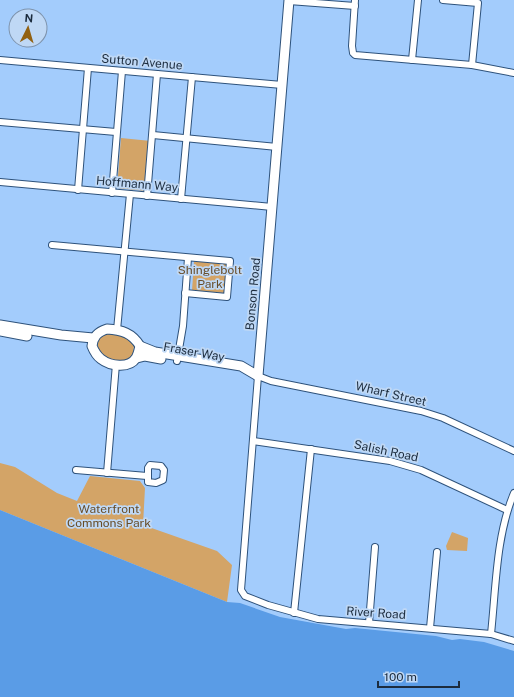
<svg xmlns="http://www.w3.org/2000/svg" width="514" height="697" viewBox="0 0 514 697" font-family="'Public Sans',sans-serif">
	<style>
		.green { fill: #d3a467 }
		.water { fill: #5a9ce6 }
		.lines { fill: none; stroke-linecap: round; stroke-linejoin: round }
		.street-casing { stroke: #2e527b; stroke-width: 8 }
		.secondary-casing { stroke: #2e527b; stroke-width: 11 }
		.street { stroke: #fff; stroke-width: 6 }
		.secondary { stroke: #fff; stroke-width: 9 }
		.labels { text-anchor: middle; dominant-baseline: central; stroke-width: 3.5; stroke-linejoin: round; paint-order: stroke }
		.street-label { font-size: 12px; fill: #1c2c3e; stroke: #bfd8f5 }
		.park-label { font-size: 12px; fill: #684d28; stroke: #bfd8f5 }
	</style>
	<rect width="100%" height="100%" fill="#a3ccfc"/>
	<g class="green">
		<polygon points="121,138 151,141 146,191 117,188"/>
		<polygon points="194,261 227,263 225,293 192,291"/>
		<polygon points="107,333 127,336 134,345 133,357 128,362 106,359 97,348 99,338"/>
		<polygon points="0,463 15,467 57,493 77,501 90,476 140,481 145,488 143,525 217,551 232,565 227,602 0,510"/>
		<polygon points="452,532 468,538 467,551 447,550 446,546"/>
	</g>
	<polygon class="water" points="0,510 227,602 240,603 280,617 346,629 355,628 436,636 452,640 460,639 484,642 514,651 514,697 0,697"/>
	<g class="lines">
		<defs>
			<g id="street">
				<polyline points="355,0 352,46 353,53 355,55 472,65 514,73"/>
				<polyline points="443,0 478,3 472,65"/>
				<polyline points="289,1 355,6"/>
				<polyline points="0,60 282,85"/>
				<polyline points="412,60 418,0"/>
				<polyline points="0,122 116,132"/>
				<polyline points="153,135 277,147"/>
				<polyline points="0,182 272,207"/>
				<polyline points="78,190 88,68"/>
				<polyline points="112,193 122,71"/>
				<polyline points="147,196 157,74"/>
				<polyline points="181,199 192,77"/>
				<polyline points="52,245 230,261 227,297 185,293"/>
				<polyline points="117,330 130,194"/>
				<polyline points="177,361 183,326 188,258"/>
				<polyline points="253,441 390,461 421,470 507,510"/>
				<polyline points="514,451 443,418 421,411 271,381 258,376 241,590 245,596 268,605 318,619 491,634 514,641"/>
				<polygon points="150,465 161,466 164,470 163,480 156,483 148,482 148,468"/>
				<polyline points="76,470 147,476"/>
				<polyline points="107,473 116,364"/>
				<polyline points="294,613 311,449"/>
				<polyline points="369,623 375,547"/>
				<polyline points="430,628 437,552"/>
				<path d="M491,634C496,587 496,536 514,493"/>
			</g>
			<g id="secondary">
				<polyline points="0,325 61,335 93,338"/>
				<path d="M107,329C122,330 132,333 140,346C139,350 138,355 136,358C129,369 110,366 101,359C97,356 94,351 92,346C93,337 97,332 107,329Z"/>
				<polyline points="0,331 27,336"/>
				<polyline points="140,346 155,352 241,366 258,376 289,0"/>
				<polyline points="137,358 145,356 161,359"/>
			</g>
		</defs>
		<use href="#street" class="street-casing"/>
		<use href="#secondary" class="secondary-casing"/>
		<use href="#street" class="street"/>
		<use href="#secondary" class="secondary"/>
	</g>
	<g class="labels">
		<g class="street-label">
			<text transform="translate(142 62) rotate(5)">Sutton Avenue</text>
			<text transform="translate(137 184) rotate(5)">Hoffmann Way</text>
			<text transform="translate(253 294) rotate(-85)">Bonson Road</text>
			<text transform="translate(194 352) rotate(10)">Fraser Way</text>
			<text transform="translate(391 394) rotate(13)">Wharf Street</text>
			<text transform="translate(386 451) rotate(12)">Salish Road</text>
			<text transform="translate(376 613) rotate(4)">River Road</text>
		</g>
		<g class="park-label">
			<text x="210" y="270">Shinglebolt<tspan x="210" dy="14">Park</tspan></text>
			<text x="109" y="509">Waterfront<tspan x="109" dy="14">Commons Park</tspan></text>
		</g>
	</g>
	<g transform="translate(28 28) rotate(5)"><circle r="19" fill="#bfd8f5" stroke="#7e93ac"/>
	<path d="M0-3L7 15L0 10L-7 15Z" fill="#926111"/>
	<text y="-6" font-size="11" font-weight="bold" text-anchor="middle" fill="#1c2c3e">N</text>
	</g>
	<path d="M378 681v6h81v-6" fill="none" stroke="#1c2c3e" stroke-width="2"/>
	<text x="384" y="681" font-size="12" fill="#1c2c3e" stroke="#bfd8f5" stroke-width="3" paint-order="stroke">100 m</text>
</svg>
